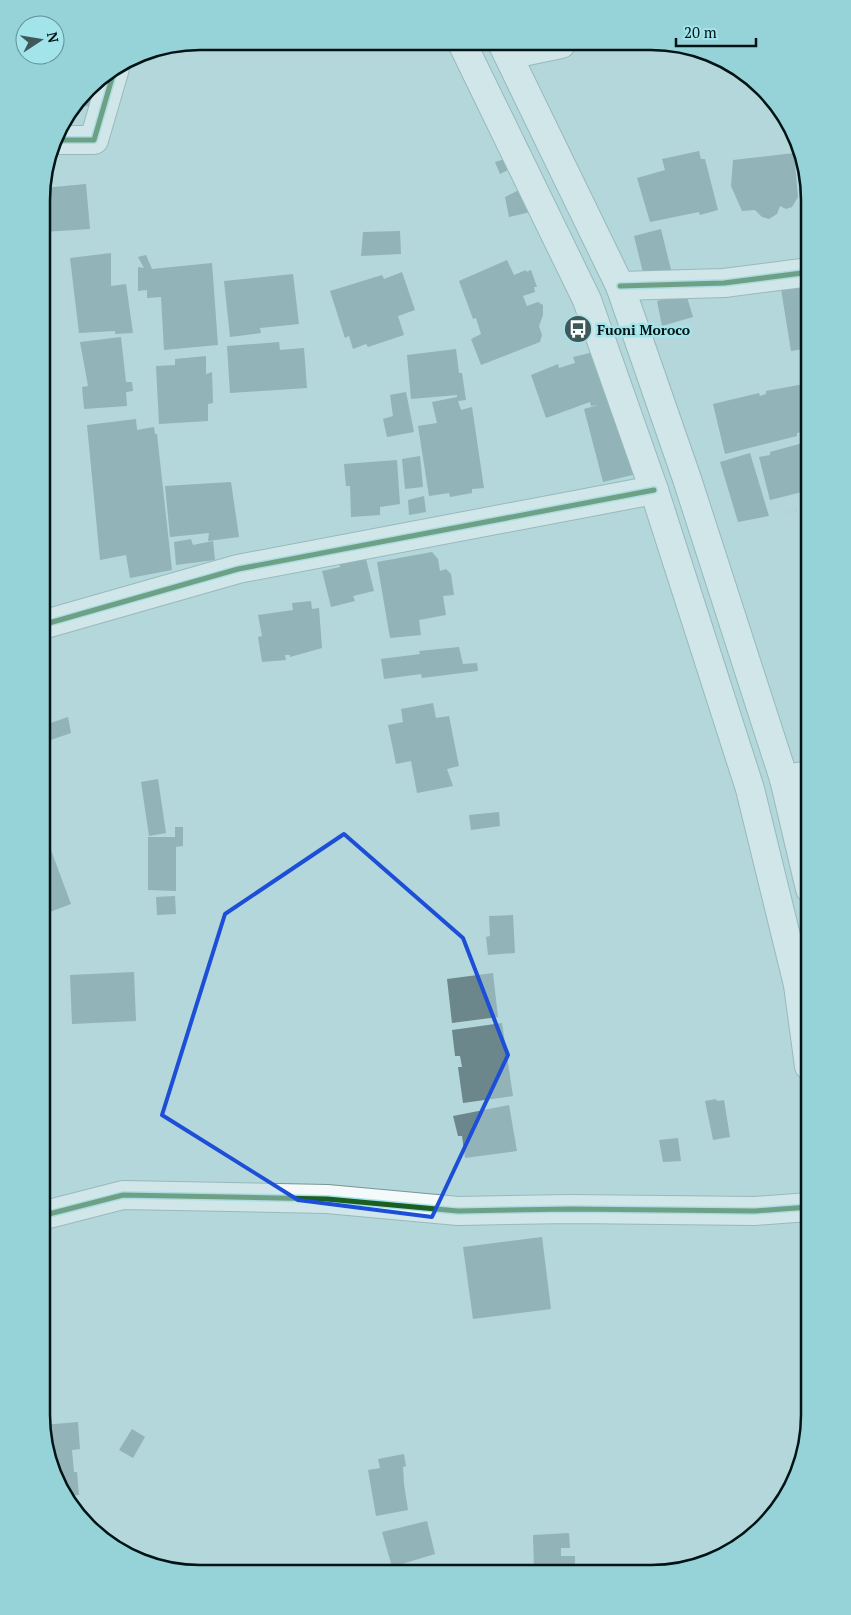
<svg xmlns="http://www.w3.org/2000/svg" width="851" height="1615" viewBox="0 0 851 1615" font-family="'PT Serif',serif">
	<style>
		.building { fill: #6c878c }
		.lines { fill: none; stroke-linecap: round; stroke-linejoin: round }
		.minor-casing { stroke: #799597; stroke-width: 30 }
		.major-casing { stroke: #799597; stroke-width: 30 }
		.path { stroke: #bdc7c8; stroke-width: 3; stroke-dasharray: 2.5 4; stroke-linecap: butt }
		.minor { stroke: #f4f9f9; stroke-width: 28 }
		.major { stroke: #f4f9f9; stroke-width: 28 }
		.cycleway-casing { stroke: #a3e4ea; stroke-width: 8 }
		.cycleway { stroke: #1b5e20; stroke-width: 5 }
		.marked { fill: none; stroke: #1d4ed8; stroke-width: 4; stroke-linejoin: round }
		.labels { text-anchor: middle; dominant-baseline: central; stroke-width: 5; stroke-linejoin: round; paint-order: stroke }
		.poi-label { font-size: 14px; font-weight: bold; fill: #001315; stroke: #a3e4ea; text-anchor: start }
		.rim { fill: none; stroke: #001315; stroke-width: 2.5 }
	</style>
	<rect width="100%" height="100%" fill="#b3d7da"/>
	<g class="building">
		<polygon points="92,85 95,105 75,108"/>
		<polygon points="699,151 701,159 705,159 718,210 700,215 699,212 650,222 637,178 665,170 662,159"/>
		<polygon points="794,153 798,197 792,207 786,209 780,206 777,214 769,219 762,217 755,210 742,211 731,186 733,160"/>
		<polygon points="505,159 510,169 500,174 495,162"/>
		<polygon points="86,184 90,229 43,232 43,188"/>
		<polygon points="527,186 535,211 509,217 505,197"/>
		<polygon points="661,229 672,274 645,281 634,236"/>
		<polygon points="400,231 401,254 361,256 363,232"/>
		<polygon points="111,253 111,286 126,284 133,333 115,334 115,331 79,333 70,258"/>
		<polygon points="146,255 152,269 212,263 218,345 164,350 161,297 147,298 147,290 138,291 138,267 144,268 138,257"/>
		<polygon points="507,260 514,275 526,270 526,272 531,270 537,287 534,287 535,292 523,296 527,306 538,302 543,305 543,315 539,326 542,335 540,342 481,365 471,339 481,334 476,318 473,319 459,281"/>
		<polygon points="402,272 415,310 398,316 404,335 368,347 366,344 353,349 349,336 345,338 330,291 382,275 384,279"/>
		<polygon points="293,274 299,324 260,328 261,333 230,337 224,281"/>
		<polygon points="800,280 810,348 791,351 780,283"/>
		<polygon points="677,296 687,297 693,317 662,326 657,301"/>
		<polygon points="121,337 126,382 132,382 133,391 126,392 127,406 84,409 82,387 88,386 80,342"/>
		<polygon points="279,342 280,350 304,348 307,388 230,393 227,346"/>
		<polygon points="456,349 459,373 462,373 466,400 458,401 461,410 472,407 484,488 472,489 472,493 450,497 449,493 429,496 418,426 437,423 432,402 457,397 457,395 411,399 407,355"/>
		<polygon points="598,351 641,473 603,482 584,409 598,405 591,406 590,402 546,418 531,375 558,364 559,368 575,363 573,357"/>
		<polygon points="206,356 206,374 212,372 213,403 208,404 208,421 159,424 156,366 175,365 175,359"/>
		<polygon points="804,384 810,409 810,430 797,433 797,436 725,454 713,404 759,393 760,396 766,394 766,391"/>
		<polygon points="406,392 414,432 387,437 383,419 393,416 390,395"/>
		<polygon points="136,419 137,430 154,427 155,434 157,434 172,570 130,578 126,555 100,560 87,425"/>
		<polygon points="810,441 810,490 770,500 759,457 770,455 770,452"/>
		<polygon points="750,453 769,516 738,522 720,462"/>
		<polygon points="420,456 423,487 405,489 402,459"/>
		<polygon points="397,460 400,504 380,507 380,515 351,517 350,486 346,486 344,464"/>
		<polygon points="231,482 239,537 208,541 209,533 170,537 165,486"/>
		<polygon points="424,496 426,512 409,515 408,500"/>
		<polygon points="191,539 193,545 213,541 215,560 176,565 174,542"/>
		<polygon points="432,552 438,559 440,571 446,569 451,574 454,595 443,596 446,615 419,620 421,635 390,638 377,562"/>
		<polygon points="365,555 374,591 353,596 355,601 331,607 322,571 340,567 339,562"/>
		<polygon points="311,601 312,609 319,608 322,648 290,657 290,655 285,655 286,660 262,662 258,637 262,636 258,615 293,610 292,603"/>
		<polygon points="459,647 463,664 477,663 478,671 422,678 421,674 384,679 381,659 420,654 419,651"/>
		<polygon points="433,703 436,718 449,716 459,766 447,769 453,786 417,793 411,761 396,764 388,725 403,722 401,709"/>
		<polygon points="68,717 71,733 42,743 42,726"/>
		<polygon points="158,779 166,833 149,836 141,782"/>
		<polygon points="499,812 500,826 471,830 469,815"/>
		<polygon points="42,826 71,904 47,913 42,898"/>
		<polygon points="175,827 183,827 183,846 176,847 176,891 148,890 148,837 175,837"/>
		<polygon points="175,896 176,914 157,915 156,897"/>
		<polygon points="513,915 515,953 488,955 486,937 490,936 489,916"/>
		<polygon points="134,972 136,1021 72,1024 70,975"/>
		<polygon points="493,973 498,1017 452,1023 447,979"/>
		<polygon points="502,1023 513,1096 463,1103 458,1067 462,1067 460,1056 455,1056 452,1030"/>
		<polygon points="716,1099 717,1101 724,1100 730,1137 713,1140 705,1101"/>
		<polygon points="509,1105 517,1151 465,1158 462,1136 458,1136 453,1116"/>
		<polygon points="678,1138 681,1161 663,1162 659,1140"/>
		<polygon points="542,1237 551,1309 473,1319 463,1247"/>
		<polygon points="78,1422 80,1449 72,1450 74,1472 77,1472 79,1495 70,1496 50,1466 43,1425"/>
		<polygon points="132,1429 145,1437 133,1458 119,1450"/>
		<polygon points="404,1454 406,1466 403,1467 404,1484 408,1510 376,1516 368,1470 380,1468 378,1459"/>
		<polygon points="427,1521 435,1554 392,1567 382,1532"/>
		<polygon points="569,1533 570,1548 561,1548 561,1556 575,1556 575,1568 534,1569 533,1535"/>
	</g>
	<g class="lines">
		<defs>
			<g id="minor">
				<polyline points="508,55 561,44"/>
				<polyline points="54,140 94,140 115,68"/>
				<polyline points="620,286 724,283 810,272"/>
				<polyline points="42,625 238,569 654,490"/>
				<polyline points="784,779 810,775"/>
				<polyline points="41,1216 123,1195 327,1199 458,1211 571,1209 755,1211 809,1207"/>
			</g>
			<g id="major">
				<polyline points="462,43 587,300 654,490 750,789 798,985 809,1066"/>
				<polyline points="502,43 620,286 687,479 784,779 810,889"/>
			</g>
		</defs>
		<use href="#minor" class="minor-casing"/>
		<use href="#major" class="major-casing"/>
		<polyline class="path" points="788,512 810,509"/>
		<use href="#minor" class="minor"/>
		<use href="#major" class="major"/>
		<defs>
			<g id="cycleway">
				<polyline points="54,140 94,140 115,68"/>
				<polyline points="620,286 724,283 810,272"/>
				<polyline points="42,625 238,569 654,490"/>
				<polyline points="41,1216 123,1195 327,1199 458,1211 571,1209 755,1211 809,1207"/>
			</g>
		</defs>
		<use href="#cycleway" class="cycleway-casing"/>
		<use href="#cycleway" class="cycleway"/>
	</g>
	<path d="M0 0H851V1615H0ZM344,834L463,938L508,1055L432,1217L298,1200L162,1115L225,914Z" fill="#b3d7da" fill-opacity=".55" fill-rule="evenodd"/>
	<path class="marked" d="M344,834L463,938L508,1055L432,1217L298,1200L162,1115L225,914Z"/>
	<defs>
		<symbol id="bus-disc" viewBox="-11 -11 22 22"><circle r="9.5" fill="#3f585a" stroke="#a3e4ea"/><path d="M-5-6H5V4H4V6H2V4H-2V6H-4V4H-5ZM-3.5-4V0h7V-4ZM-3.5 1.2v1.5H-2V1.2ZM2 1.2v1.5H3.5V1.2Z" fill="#fff"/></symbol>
	</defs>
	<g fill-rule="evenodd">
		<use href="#bus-disc" x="562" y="313" width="32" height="32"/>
	</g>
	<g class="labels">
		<g class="poi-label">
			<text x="597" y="329">Fuoni Moroco</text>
		</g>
	</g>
	<path d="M0 0H851V1615H0ZM200 50H651A150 150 0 0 1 801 200V1415A150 150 0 0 1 651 1565H200A150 150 0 0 1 50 1415V200A150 150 0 0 1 200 50Z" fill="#96d3d9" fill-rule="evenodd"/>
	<path class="rim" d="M200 50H651A150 150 0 0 1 801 200V1415A150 150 0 0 1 651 1565H200A150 150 0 0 1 50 1415V200A150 150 0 0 1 200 50Z"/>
	<g transform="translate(40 40) rotate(78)"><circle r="24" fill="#a3e4ea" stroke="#629095"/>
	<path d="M0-4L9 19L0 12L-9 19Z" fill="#3f585a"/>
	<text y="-8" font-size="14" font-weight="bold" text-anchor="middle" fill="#001315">N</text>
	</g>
	<path d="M676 38v8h80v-8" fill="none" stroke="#001315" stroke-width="2.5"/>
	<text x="684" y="38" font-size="15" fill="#001315" stroke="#a3e4ea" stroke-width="4" paint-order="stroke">20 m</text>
</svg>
